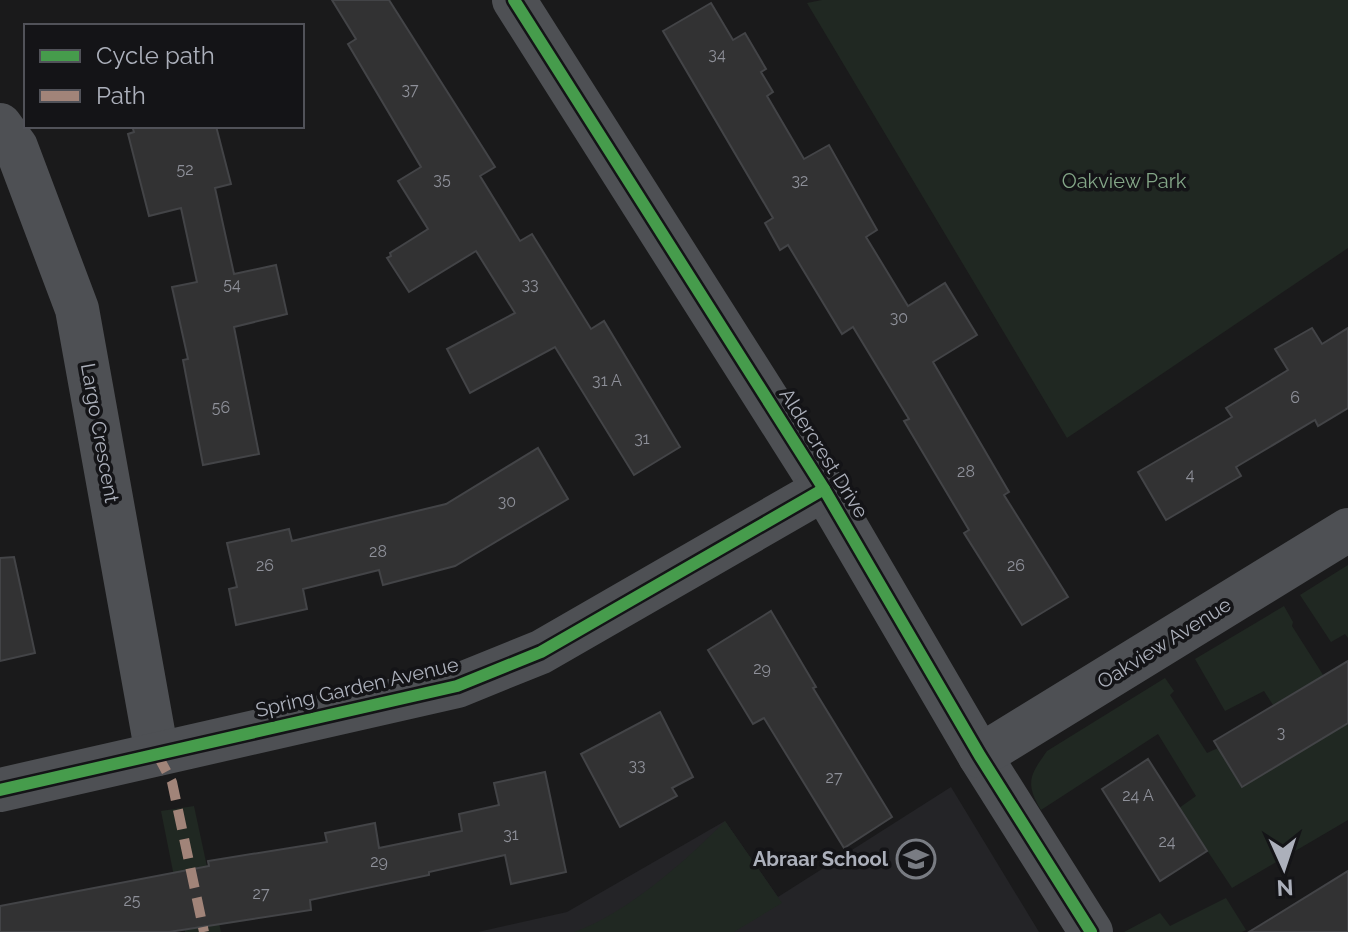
<svg xmlns="http://www.w3.org/2000/svg" width="1348" height="932" viewBox="0 0 1348 932" font-family="Raleway,sans-serif">
	<style>
		.built { fill: #242427 }
		.green { fill: #202822 }
		.building { fill: #323233; stroke: #434447; stroke-width: 2 }
		.lines { fill: none; stroke-linecap: round; stroke-linejoin: round }
		.minor { stroke: #4e5054; stroke-width: 44 }
		.quiet { stroke: #a18479; stroke-width: 10; stroke-dasharray: 20 10; stroke-linecap: butt }
		.cycleway-casing { stroke: #141417; stroke-width: 17 }
		.cycleway { stroke: #469c4c; stroke-width: 12 }
		.labels { text-anchor: middle; dominant-baseline: central; stroke-width: 7; stroke-linejoin: round; paint-order: stroke }
		.number-label { font-size: 16px; fill: #8e9099 }
		.park-label { font-size: 20px; fill: #83a687; stroke: #141417 }
		.street-label { font-size: 20px; fill: #acb0bb; stroke: #141417 }
		.poi-label { font-size: 20px; font-weight: bold; fill: #acb0bb; stroke: #141417; text-anchor: end }
	</style>
	<rect width="100%" height="100%" fill="#1a1a1b"/>
	<polygon class="built" points="951,787 1039,932 478,932 567,912 725,821 778,897"/>
	<g class="green">
		<polygon points="822,0 1348,0 1348,248 1067,438 807,3"/>
		<polygon points="1348,565 1348,638 1345,634 1331,642 1300,595"/>
		<path d="M1284,606L1293,622L1292,626L1325,678L1348,688V820L1232,888L1179,808L1196,796L1158,734L1041,810C1024,782 1031,774 1047,751L1165,678L1174,691L1170,695L1207,753L1218,748L1242,787L1339,728L1312,682L1273,705L1264,691L1225,711L1195,659Z"/>
		<polygon points="194,806 221,932 185,932 161,811"/>
		<path d="M725,821L782,903L734,932H574C626,914 687,860 725,821Z"/>
		<polygon points="1226,898 1246,930 1242,932 1124,932 1160,913 1170,926"/>
	</g>
	<g class="building">
		<polygon points="332,0 389,0 495,167 480,176 520,241 532,234 591,329 604,321 680,447 634,475 555,347 470,393 447,349 515,313 476,251 409,292 387,258 391,256 390,253 428,229 398,181 421,167 348,44 356,39"/>
		<polygon points="711,3 733,40 745,33 766,69 761,72 773,92 767,96 804,159 829,145 877,230 866,237 908,306 945,283 977,335 933,362 1009,492 1004,495 1068,597 1022,625 964,533 969,530 904,421 909,419 853,327 842,334 788,245 780,250 765,223 773,218 663,31"/>
		<polygon points="132,126 216,126 231,184 215,188 234,274 276,265 287,314 234,327 259,454 203,465 183,360 188,359 172,287 197,282 181,208 149,216 128,134 134,132"/>
		<polygon points="1312,328 1322,344 1348,328 1348,408 1318,426 1315,420 1236,467 1241,476 1166,520 1138,472 1232,417 1226,408 1288,370 1275,349"/>
		<polygon points="538,448 568,499 455,566 383,585 379,570 303,589 307,609 236,625 229,589 237,587 227,543 289,529 292,541 446,504"/>
		<polygon points="14,557 35,653 0,661 0,558"/>
		<polygon points="771,611 816,687 813,688 892,817 844,848 764,718 753,724 708,650"/>
		<polygon points="1348,661 1348,723 1242,787 1214,741"/>
		<polygon points="660,712 693,777 672,788 677,796 620,827 581,754"/>
		<polygon points="1148,759 1207,851 1160,881 1102,789"/>
		<polygon points="545,772 566,872 511,884 505,855 429,872 429,875 310,900 311,910 169,932 0,932 0,906 209,866 208,861 327,842 325,833 375,823 379,848 462,831 459,814 499,805 494,783"/>
		<polygon points="1348,871 1348,932 1249,932"/>
	</g>
	<g class="lines">
		<g class="minor">
			<polyline points="514,0 824,489 980,756 1091,932"/>
			<polyline points="0,125 16,147 77,309 157,754"/>
			<polyline points="980,756 1348,530"/>
			<polyline points="0,790 457,686 541,652 824,489"/>
		</g>
		<polyline class="quiet" points="157,754 172,782 204,932"/>
		<defs>
			<g id="cycleway">
				<polyline points="514,0 824,489 980,756 1091,932"/>
				<polyline points="0,790 457,686 541,652 824,489"/>
			</g>
		</defs>
		<use href="#cycleway" class="cycleway-casing"/>
		<use href="#cycleway" class="cycleway"/>
	</g>
	<defs>
		<symbol id="school-ring" viewBox="-11 -11 22 22"><circle r="9.5" fill="#141417" stroke="#797c83" stroke-width="1.5"/><path d="M0-5L7-2L0 1L-7-2ZM-4 1L0 2.5L4 1V4Q0 6-4 4Z" fill="#797c83"/></symbol>
	</defs>
	<g fill-rule="evenodd">
		<use href="#school-ring" x="894" y="837" width="44" height="44"/>
	</g>
	<g class="labels">
		<g class="number-label">
			<text x="717" y="54">34</text>
			<text x="410" y="89">37</text>
			<text x="185" y="169">52</text>
			<text x="442" y="179">35</text>
			<text x="800" y="180">32</text>
			<text x="232" y="284">54</text>
			<text x="530" y="284">33</text>
			<text x="899" y="317">30</text>
			<text x="607" y="380">31 A</text>
			<text x="1295" y="397">6</text>
			<text x="221" y="407">56</text>
			<text x="642" y="438">31</text>
			<text x="966" y="471">28</text>
			<text x="1190" y="474">4</text>
			<text x="507" y="501">30</text>
			<text x="378" y="551">28</text>
			<text x="265" y="565">26</text>
			<text x="1016" y="565">26</text>
			<text x="762" y="668">29</text>
			<text x="1281" y="732">3</text>
			<text x="637" y="765">33</text>
			<text x="834" y="777">27</text>
			<text x="1138" y="795">24 A</text>
			<text x="511" y="834">31</text>
			<text x="1167" y="841">24</text>
			<text x="379" y="861">29</text>
			<text x="261" y="893">27</text>
			<text x="132" y="900">25</text>
		</g>
		<g class="park-label">
			<text x="1124" y="181">Oakview Park</text>
		</g>
		<g class="street-label">
			<text transform="translate(100 433) rotate(80)">Largo Crescent</text>
			<text transform="translate(824 453) rotate(58)">Aldercrest Drive</text>
			<text transform="translate(1164 643) rotate(-32)">Oakview Avenue</text>
			<text transform="translate(357 687) rotate(-13)">Spring Garden Avenue</text>
		</g>
		<g class="poi-label">
			<text x="888" y="859">Abraar School</text>
		</g>
	</g>
	<rect x="24" y="24" width="280" height="104" fill="#141417" stroke="#515259" stroke-width="2"/>
	<rect x="40" y="50" width="40" height="12" fill="#469c4c" stroke="#515259" stroke-width="2"/>
	<text x="96" y="64" font-size="24" fill="#acb0bb">Cycle path</text>
	<rect x="40" y="90" width="40" height="12" fill="#a18479" stroke="#515259" stroke-width="2"/>
	<text x="96" y="104" font-size="24" fill="#acb0bb">Path</text>
	<g transform="translate(1284 868) rotate(177)" stroke="#141417" stroke-width="6" paint-order="stroke">
	<path d="M0-6L14 30L0 20L-14 30Z" fill="#acb0bb"/>
	<text y="-12" font-size="22" font-weight="bold" text-anchor="middle" fill="#acb0bb">N</text>
	</g>
</svg>
